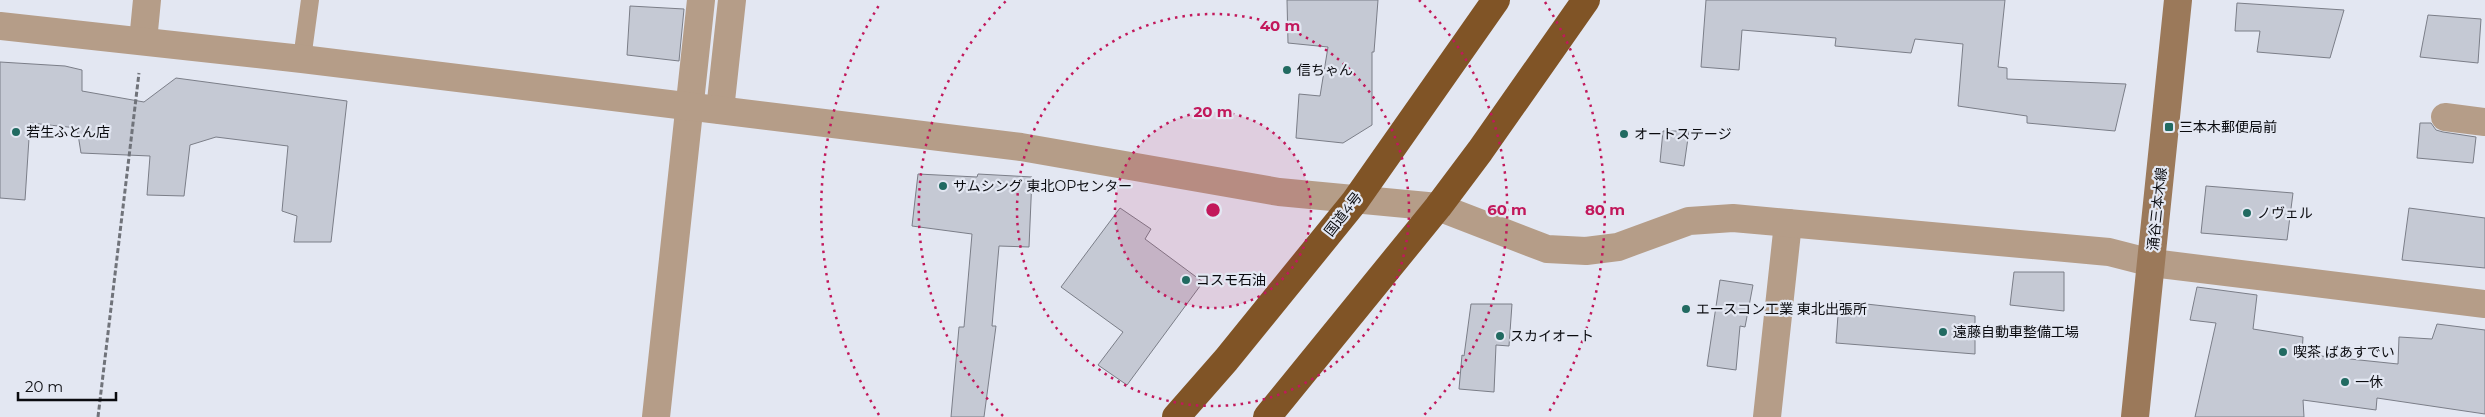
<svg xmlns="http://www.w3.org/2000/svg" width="2485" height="417" viewBox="0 0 2485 417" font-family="Montserrat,'Noto Sans JP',sans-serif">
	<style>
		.building { fill: #c5c9d4; stroke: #7b7e88 }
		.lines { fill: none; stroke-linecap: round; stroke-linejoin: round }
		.path { stroke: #70737a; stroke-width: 3; stroke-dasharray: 5 2.5; stroke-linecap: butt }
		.service { stroke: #b59d88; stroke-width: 18 }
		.minor { stroke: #b59d88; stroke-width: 28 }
		.tertiary { stroke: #b59d88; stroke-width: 28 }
		.secondary { stroke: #9b795a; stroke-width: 28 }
		.trunk { stroke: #805426; stroke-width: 28 }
		.ring { fill: none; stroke: #c2185b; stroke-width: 2.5; stroke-dasharray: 2.5 5 }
		.poi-dot { fill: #216a61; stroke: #e3e7f2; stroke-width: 2 }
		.labels { text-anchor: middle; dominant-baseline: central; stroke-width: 4.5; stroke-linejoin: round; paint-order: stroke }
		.poi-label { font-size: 14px; fill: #0a0b0f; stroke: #e3e7f2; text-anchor: start }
		.street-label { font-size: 14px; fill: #0a0b0f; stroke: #e3e7f2 }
		.centre { fill: #c2185b; stroke: #e3e7f2; stroke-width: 2.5 }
		.ring-label { font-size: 15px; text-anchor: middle; font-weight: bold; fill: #c2185b; stroke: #e3e7f2; stroke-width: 4.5; stroke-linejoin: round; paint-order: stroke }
	</style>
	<rect width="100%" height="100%" fill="#e3e7f2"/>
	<g class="building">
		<polygon points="1287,0 1378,0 1374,52 1372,52 1372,125 1343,143 1296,138 1299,94 1320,96 1328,47 1288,43"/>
		<polygon points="1706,0 2005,0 1998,67 2007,68 2007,79 2126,84 2115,131 2027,123 2027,116 1958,106 1963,44 1915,39 1911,53 1835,46 1836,38 1742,30 1739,70 1701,67"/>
		<polygon points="2237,3 2344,10 2330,58 2257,52 2260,31 2235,31"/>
		<polygon points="630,6 684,9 679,61 627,55"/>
		<polygon points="2428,15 2481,19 2478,63 2420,57"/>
		<polygon points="0,62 65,66 82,70 82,91 144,102 176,78 347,101 331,242 294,242 297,216 282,211 288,146 216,137 190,145 184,196 147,195 150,156 81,153 77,128 30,123 25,200 0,198"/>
		<polygon points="2420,123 2431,123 2436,130 2443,132 2476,137 2473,163 2417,158"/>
		<polygon points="1663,131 1689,131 1684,166 1660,162"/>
		<polygon points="918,174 977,177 978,174 1032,177 1029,247 999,246 992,326 996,326 984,417 951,417 959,327 964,327 972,234 912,226"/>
		<polygon points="2206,186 2293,193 2287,240 2201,233"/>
		<polygon points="1120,208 1151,229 1145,239 1203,282 1127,385 1098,365 1123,332 1061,287"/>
		<polygon points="2409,208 2485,218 2485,268 2402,260"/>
		<polygon points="2014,272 2064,272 2064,311 2010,305"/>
		<polygon points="1720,280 1753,285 1745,327 1740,326 1736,370 1707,366"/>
		<polygon points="2197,287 2257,295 2253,329 2303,337 2302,354 2398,364 2399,337 2432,339 2437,324 2485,330 2485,414 2377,398 2376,410 2303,400 2304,417 2195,417 2216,323 2190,320"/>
		<polygon points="1839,301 1975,316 1975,354 1836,343"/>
		<polygon points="1471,304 1512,304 1509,346 1496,345 1494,392 1459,389 1462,355 1464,356"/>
	</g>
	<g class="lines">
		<polyline class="path" points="98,417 139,73"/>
		<polyline class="service" points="302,59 310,0"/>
		<g class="minor">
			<polyline points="143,41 147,0"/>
			<polyline points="720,110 732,0"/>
			<polyline points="2445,117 2485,122"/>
			<polyline points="2152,263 2485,304"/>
			<polyline points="656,417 701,0"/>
			<polyline points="1767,417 1788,223"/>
		</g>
		<polyline class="tertiary" points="0,26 302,59 1021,147 1279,192 1438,207 1547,249 1586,251 1618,247 1689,221 1733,218 2109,252 2152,263"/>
		<polyline class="secondary" points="2135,417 2178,0"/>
		<g class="trunk">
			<polyline points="1176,417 1226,360 1355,201 1496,0"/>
			<polyline points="1267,417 1438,207 1480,151 1586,0"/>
		</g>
	</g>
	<circle cx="1213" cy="210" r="98" fill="#c2185b" fill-opacity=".12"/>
	<g class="ring">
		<circle cx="1213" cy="210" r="98"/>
		<circle cx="1213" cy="210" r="196"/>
		<path d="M1003 416A294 294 0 0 1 1007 0M1419 0A294 294 0 0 1 1423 416"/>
		<path d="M879 415A392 392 0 0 1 881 2M1545 2A392 392 0 0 1 1547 415"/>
	</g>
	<g class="poi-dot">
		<circle cx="1287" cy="70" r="5"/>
		<rect x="2164" y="122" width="10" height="10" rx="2.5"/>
		<circle cx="16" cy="132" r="5"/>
		<circle cx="1624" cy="134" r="5"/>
		<circle cx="943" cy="186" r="5"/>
		<circle cx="2247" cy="213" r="5"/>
		<circle cx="1186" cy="280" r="5"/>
		<circle cx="1686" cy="309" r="5"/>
		<circle cx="1943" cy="332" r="5"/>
		<circle cx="1500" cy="336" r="5"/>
		<circle cx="2283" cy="352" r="5"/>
		<circle cx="2345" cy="382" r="5"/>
	</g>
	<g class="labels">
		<g class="poi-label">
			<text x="1297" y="70">信ちゃん</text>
			<text x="2179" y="127">三本木郵便局前</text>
			<text x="26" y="132">若生ふとん店</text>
			<text x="1634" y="134">オートステージ</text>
			<text x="953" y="186">サムシング 東北OPセンター</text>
			<text x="2257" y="213">ノヴェル</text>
			<text x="1196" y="280">コスモ石油</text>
			<text x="1696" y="309">エースコン工業 東北出張所</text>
			<text x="1953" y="332">遠藤自動車整備工場</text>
			<text x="1510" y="336">スカイオート</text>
			<text x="2293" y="352">喫茶 ばあすでい</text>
			<text x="2355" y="382">一休</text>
		</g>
		<g class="street-label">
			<text transform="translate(2157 209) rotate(-84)">涌谷三本木線</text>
			<text transform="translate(1343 214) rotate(-52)">国道4号</text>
		</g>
	</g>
	<circle cx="1213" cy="210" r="8" class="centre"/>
	<g class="ring-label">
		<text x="1280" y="31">40 m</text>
		<text x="1213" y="117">20 m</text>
		<text x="1507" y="215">60 m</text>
		<text x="1605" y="215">80 m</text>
	</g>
	<path d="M18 392v8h98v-8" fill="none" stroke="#0a0b0f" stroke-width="2.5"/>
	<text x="25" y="392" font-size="15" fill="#0a0b0f" stroke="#e3e7f2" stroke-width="4" paint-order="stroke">20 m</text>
</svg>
